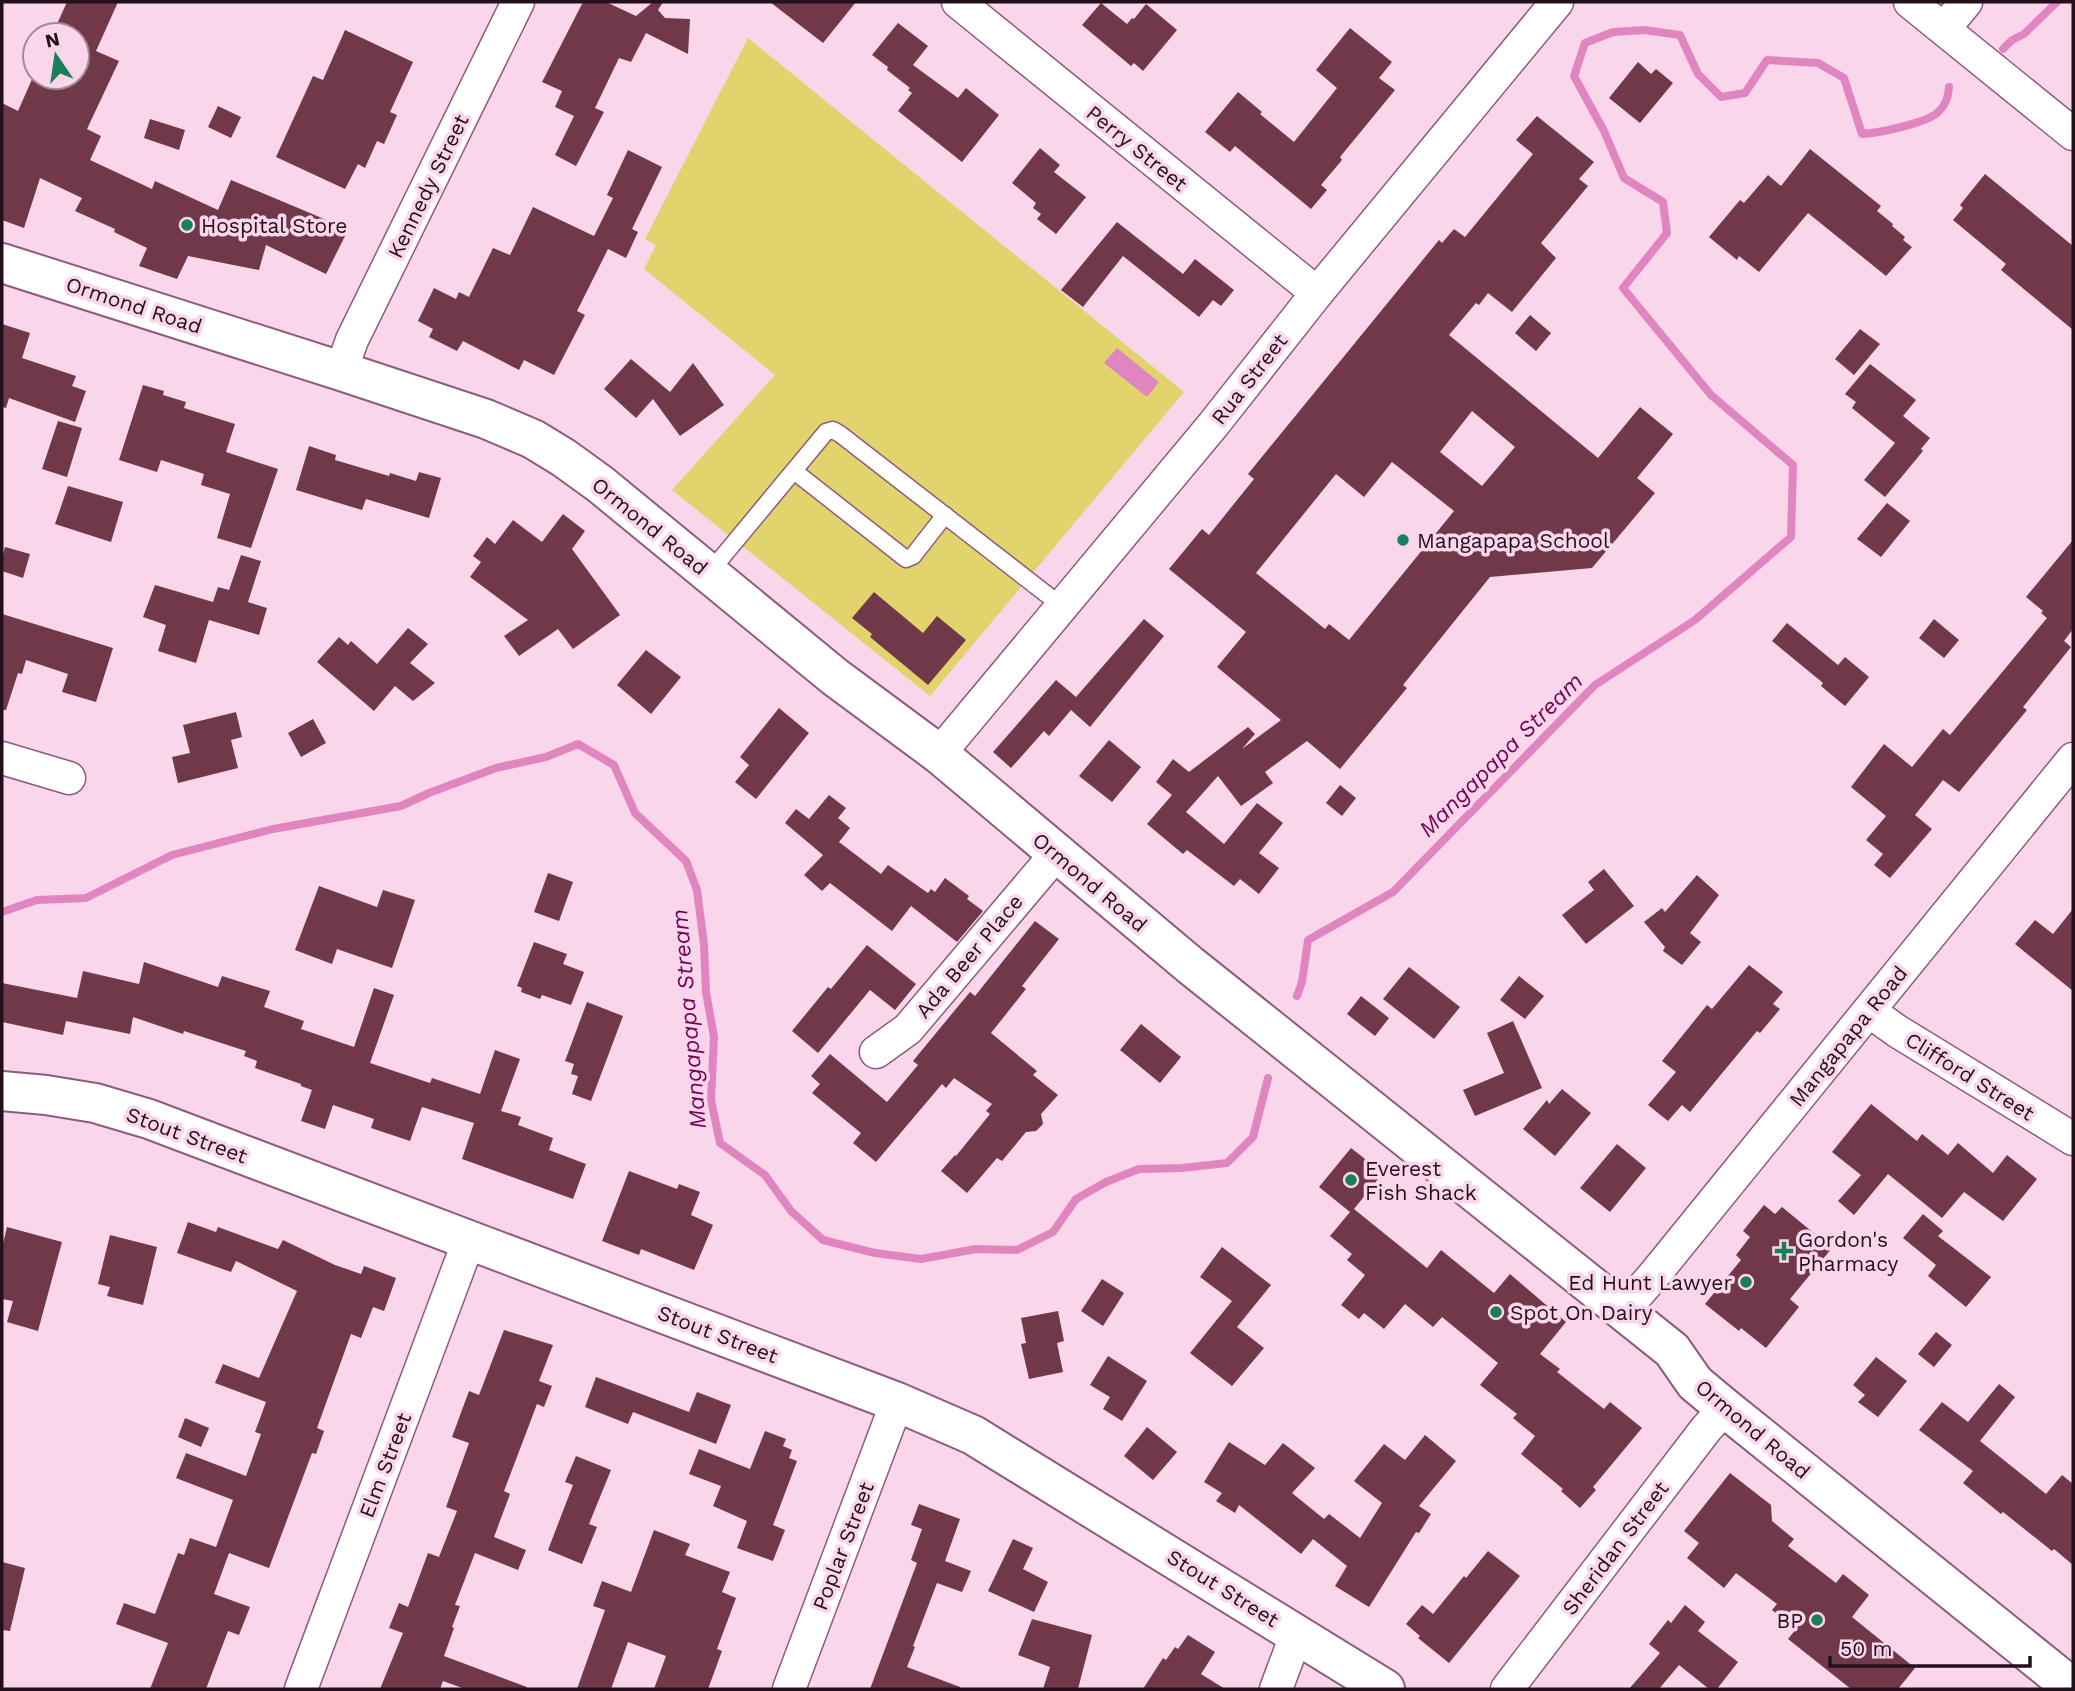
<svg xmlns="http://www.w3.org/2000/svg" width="2075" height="1691" viewBox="0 0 2075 1691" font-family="'Work Sans',sans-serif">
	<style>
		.green { fill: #e1d46c }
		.water { fill: #e185c0 }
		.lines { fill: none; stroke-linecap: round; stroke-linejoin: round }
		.stream { stroke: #e185c0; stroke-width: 8 }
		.building { fill: #703849; fill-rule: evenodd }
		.service-casing { stroke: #8f5b7c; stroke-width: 19 }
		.minor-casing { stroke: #8f5b7c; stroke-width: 35 }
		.tertiary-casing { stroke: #8f5b7c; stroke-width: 42 }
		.secondary-casing { stroke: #8f5b7c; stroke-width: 42 }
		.service { stroke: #fff; stroke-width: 16 }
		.minor { stroke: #fff; stroke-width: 32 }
		.tertiary { stroke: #fff; stroke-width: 38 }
		.secondary { stroke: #fff; stroke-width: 38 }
		.poi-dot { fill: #1a7f58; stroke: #fad6eb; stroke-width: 2.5 }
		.labels { text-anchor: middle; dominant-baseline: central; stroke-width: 7; stroke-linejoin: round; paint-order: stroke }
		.street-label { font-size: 21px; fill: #24101d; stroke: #fad6eb }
		.poi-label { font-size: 21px; fill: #24101d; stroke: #fad6eb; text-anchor: start }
		.water-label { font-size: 23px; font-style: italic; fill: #740058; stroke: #fad6eb }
	</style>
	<rect width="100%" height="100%" fill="#fad6eb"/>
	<polygon class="green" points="748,38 1184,392 930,696 672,490 775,375 644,269 656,245 645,239"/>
	<polygon class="water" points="1117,348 1159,382 1147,397 1104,363"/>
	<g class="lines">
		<g class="stream">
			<polyline points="2003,49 2012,40 2024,34 2057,2"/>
			<polyline points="2,912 37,900 86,898 172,855 273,829 401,806 429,793 496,768 546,757 578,744 614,765 635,813 686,861 697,890 704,945 706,992 714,1037 711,1100 720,1143 765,1175 791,1211 823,1240 875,1253 921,1259 976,1249 1017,1250 1053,1232 1076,1199 1106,1182 1139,1169 1182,1168 1227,1163 1253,1137 1268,1078"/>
			<path d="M1297,996L1302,982L1308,940L1393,892L1595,685L1695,620L1791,537L1793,465L1711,395L1623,288L1667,233L1663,202L1624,178L1604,131L1574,76L1585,43L1613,32L1644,30L1680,35L1698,74L1721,97L1745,93L1767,60L1818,63L1844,78L1862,134C1878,133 1928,123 1938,112C1946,105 1948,97 1949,87"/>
		</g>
	</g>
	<g class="building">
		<polygon points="67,2 118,2 96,51 119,61 87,129 101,136 90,160 152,189 155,181 218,210 231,180 329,221 328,223 347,232 326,274 266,245 259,270 188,256 177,279 139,266 147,248 114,232 115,229 75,211 82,198 40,178 24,228 2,220 2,103 18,111 33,77 77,77 77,35 52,35"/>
		<polygon points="583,2 606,2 636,16 653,2 663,2 658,10 665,18 690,19 688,54 646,33 631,62 619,58 595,108 604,112 576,166 555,155 574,116 555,107 562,91 542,82"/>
		<polygon points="770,2 856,2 823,43"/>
		<polygon points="1101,3 1127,24 1132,18 1134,19 1146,4 1177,30 1143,71 1134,63 1131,66 1082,25"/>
		<polygon points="898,23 928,46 913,65 958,98 966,88 999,115 962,162 898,111 912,93 908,90 910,88 887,70 888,67 872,55"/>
		<polygon points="1350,28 1392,62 1379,78 1395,90 1340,157 1342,160 1321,185 1327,190 1311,209 1235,146 1230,152 1205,132 1238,92 1262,112 1260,114 1294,142 1337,88 1316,70"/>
		<polygon points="345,30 413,62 390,112 397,115 384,144 377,141 365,168 358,164 345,189 276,157 313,76 323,80"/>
		<polygon points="1638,62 1651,74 1656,69 1673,83 1640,123 1609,98"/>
		<polygon points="218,106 241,117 231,138 208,127"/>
		<path d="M1537,116L1594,162L1579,179L1588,186L1541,243L1556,258L1512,312L1488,293L1479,305L1476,303L1449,335L1598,458L1640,407L1673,434L1637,478L1655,493L1592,568L1490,577L1403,685L1407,688L1340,769L1307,741L1265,772L1273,783L1241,806L1218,776L1186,812L1224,844L1257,803L1283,823L1259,853L1279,868L1259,894L1240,879L1234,886L1187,850L1183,854L1147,824L1172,795L1156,782L1173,759L1189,772L1248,727L1255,734L1242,749L1281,720L1217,667L1246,632L1169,569L1202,529L1209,535L1254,479L1248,474L1439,240L1442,243L1454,229L1465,237L1533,154L1516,140ZM1472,411L1515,447L1482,486L1440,452ZM1392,462L1454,511L1349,640L1329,624L1325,629L1256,573L1336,474L1364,497Z"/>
		<polygon points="150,119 185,130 179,150 144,138"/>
		<polygon points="1040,148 1060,165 1054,172 1086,197 1056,234 1037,219 1041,214 1033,208 1036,203 1012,183"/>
		<polygon points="1810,149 1881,206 1877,211 1893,224 1892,226 1905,237 1903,240 1912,247 1886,276 1808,213 1759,272 1739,256 1737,260 1709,237 1740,200 1744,203 1768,175 1781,186"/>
		<polygon points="628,150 662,167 632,229 638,232 626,258 608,249 577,311 585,315 554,375 524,360 519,370 463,341 457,351 429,337 433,329 418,321 434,288 456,299 459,292 469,297 493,248 510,255 533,207 594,236 613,198 607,195"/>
		<polygon points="1985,174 2073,246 2073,330 2001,270 2006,264 1953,220 1963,208 1960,205"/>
		<polygon points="1117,222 1183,274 1195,259 1234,290 1221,306 1213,300 1199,317 1123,256 1083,307 1061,290"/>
		<polygon points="1530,315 1551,333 1536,351 1515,333"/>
		<polygon points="2,324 30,333 22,358 76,376 72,386 86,391 75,422 9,398 6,408 2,407"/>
		<polygon points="1860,329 1880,344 1854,375 1835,359"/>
		<polygon points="631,359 670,392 693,363 724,405 680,436 653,399 636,418 604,389"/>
		<polygon points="1870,364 1916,400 1903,416 1930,438 1921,449 1923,451 1885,497 1864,480 1895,443 1852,408 1856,402 1845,394"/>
		<polygon points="143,385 164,391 163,395 186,402 184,408 235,424 226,452 278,469 251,548 217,538 230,494 201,485 204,474 161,460 157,472 119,460"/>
		<polygon points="58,421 82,428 67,477 42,469"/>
		<polygon points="309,446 336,455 335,460 389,476 390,473 416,481 419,472 441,478 429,518 366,499 362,510 296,490"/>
		<polygon points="68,486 123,502 111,542 55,524"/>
		<polygon points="1887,503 1910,521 1881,557 1857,539"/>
		<polygon points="563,514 585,531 572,549 620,615 573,649 558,629 519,656 504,636 528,620 470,577 481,562 473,556 487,537 495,544 513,520 542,542"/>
		<polygon points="2073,540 2073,629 2064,641 2071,647 2023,707 2027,710 1959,792 1943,780 1915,815 1932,829 1890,878 1874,865 1883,854 1866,840 1886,816 1851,787 1884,744 1912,767 1943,729 1950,735 2047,618 2041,613 2043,611 2026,597"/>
		<polygon points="5,547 30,554 23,578 2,571 2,558"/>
		<polygon points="241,555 261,561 248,602 267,608 259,635 209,620 196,663 158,651 166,625 143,617 155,585 213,602 218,587 229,590"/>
		<polygon points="874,592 923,633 937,616 966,640 928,685 870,637 872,634 852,618"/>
		<polygon points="2,614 113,648 96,702 62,692 68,674 26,660 22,674 18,673 6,710 2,710"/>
		<polygon points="1144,619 1164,636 1090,727 1071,710 1049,736 1044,731 1011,768 993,752 1056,680 1076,697"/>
		<polygon points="1934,619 1959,640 1944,658 1919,638"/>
		<polygon points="1787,623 1838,665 1845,657 1869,677 1845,706 1821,686 1823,683 1772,641"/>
		<polygon points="408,628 428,644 410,663 435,683 413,701 395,686 374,711 317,662 339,637 348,645 351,641 377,664"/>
		<polygon points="646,650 681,677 651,714 617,685"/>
		<polygon points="779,708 809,733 756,799 735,782 749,765 740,757"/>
		<polygon points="236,712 242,737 231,740 238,768 178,783 172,757 190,753 183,725"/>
		<polygon points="313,719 326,743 301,757 288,733"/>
		<polygon points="1109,740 1141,767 1112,802 1079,776"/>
		<polygon points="1340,785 1356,798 1342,816 1326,803"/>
		<polygon points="829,795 846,808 838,818 850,828 839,842 881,874 888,865 928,893 931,889 935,892 945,878 969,896 967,899 983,911 957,942 911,906 892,931 830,883 822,891 804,875 823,855 785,823 796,809 809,819"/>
		<polygon points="1604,869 1634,906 1586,944 1562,915 1594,890 1588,882"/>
		<polygon points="548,873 573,882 559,921 534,912"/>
		<polygon points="1697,875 1719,895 1690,933 1701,942 1682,965 1663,951 1665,947 1644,922 1662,908 1665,912"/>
		<polygon points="319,886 377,907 383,890 415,900 392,968 337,949 332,964 295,950"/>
		<polygon points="2073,909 2073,991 2015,944 2035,920 2053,934"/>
		<polygon points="1035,921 1059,939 1022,986 1026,989 991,1033 1037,1071 1033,1075 1058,1095 1041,1114 1043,1124 1036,1131 1026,1132 1002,1161 997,1158 967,1193 941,1171 955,1155 956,1156 990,1114 986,1111 992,1104 954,1078 946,1088 942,1084 876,1162 853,1143 861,1133 812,1093 820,1084 811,1076 830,1054 887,1102 918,1065 913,1061 955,1010 970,992 975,996"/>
		<polygon points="534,942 567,954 563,964 584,972 571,1005 542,995 540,999 521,992 522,988 517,986"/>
		<polygon points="867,945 916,984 895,1010 870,990 818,1053 792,1031 828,987 831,989"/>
		<polygon points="144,962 218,987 222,976 270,991 264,1007 304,1021 301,1029 354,1047 374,988 394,995 370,1063 430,1083 432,1078 480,1094 495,1050 520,1059 501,1111 521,1117 518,1125 553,1138 549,1150 586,1164 573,1199 462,1159 474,1123 422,1107 410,1141 371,1128 374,1119 333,1105 325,1129 301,1121 312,1090 301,1086 301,1084 255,1068 257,1061 244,1056 246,1051 184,1031 183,1034 133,1017 130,1034 66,1021 63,1035 2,1022 2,983 77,998 83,971 139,984"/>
		<polygon points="1749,965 1783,992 1773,1004 1780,1009 1760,1033 1757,1031 1690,1112 1682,1105 1668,1121 1648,1105 1676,1072 1662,1061 1707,1005 1712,1009"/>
		<polygon points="1409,967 1460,1007 1434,1039 1383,999"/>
		<polygon points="1519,976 1544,996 1525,1019 1500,1000"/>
		<polygon points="1361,996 1389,1018 1375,1036 1347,1014"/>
		<polygon points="587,1002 623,1016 591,1101 572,1094 578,1076 571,1074 574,1064 565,1061"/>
		<polygon points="1513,1021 1542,1088 1475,1116 1463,1090 1504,1073 1487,1033"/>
		<polygon points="1141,1024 1181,1057 1160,1083 1120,1050"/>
		<polygon points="1562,1089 1591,1113 1555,1156 1523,1129 1547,1100 1549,1104"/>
		<polygon points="1871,1104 1917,1141 1922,1134 1948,1155 1958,1143 1993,1173 2007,1155 2037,1179 2003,1221 1964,1192 1942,1218 1888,1174 1854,1215 1838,1201 1861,1175 1832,1152"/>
		<polygon points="1617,1144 1646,1168 1610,1212 1580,1188"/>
		<polygon points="1351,1148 1383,1173 1354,1209 1427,1268 1441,1250 1494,1293 1510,1274 1566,1322 1540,1354 1560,1369 1557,1372 1604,1409 1610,1402 1642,1428 1593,1487 1596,1490 1580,1508 1561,1491 1563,1489 1521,1454 1535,1436 1513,1418 1517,1414 1480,1385 1498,1363 1442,1317 1433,1327 1405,1304 1384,1329 1364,1313 1359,1319 1341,1305 1365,1275 1347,1260 1352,1254 1330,1236 1350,1212 1319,1187"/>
		<polygon points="629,1171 677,1189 679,1184 700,1192 691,1215 713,1225 694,1270 641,1249 639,1255 602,1241"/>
		<polygon points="1764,1205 1775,1214 1782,1207 1832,1248 1790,1299 1799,1307 1766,1348 1741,1328 1739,1331 1705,1304 1741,1260 1736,1255 1750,1237 1743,1231"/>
		<polygon points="1923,1214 1943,1231 1938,1236 1991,1277 1966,1307 1928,1276 1936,1265 1903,1238"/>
		<polygon points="188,1222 216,1232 218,1227 278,1249 283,1240 335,1265 361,1274 364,1266 396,1278 384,1311 373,1307 361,1338 351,1334 317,1428 324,1431 316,1454 312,1453 269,1568 229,1553 214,1594 250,1607 239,1635 228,1631 206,1689 150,1689 168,1643 116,1624 124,1603 155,1614 178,1553 184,1555 190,1538 216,1547 233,1500 176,1478 186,1453 246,1476 261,1434 255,1432 266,1402 215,1383 223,1364 259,1378 297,1291 236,1261 231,1272 177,1253"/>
		<polygon points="7,1227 62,1242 38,1331 7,1322 13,1301 2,1299 2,1248"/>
		<polygon points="110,1235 157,1247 143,1305 107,1296 110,1287 98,1284"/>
		<polygon points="1222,1247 1271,1285 1237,1327 1264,1348 1232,1386 1190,1353 1232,1301 1200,1277"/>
		<polygon points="1102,1279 1124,1293 1103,1326 1081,1311"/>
		<polygon points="1058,1311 1064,1341 1057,1343 1063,1372 1029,1379 1021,1344 1026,1343 1021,1318"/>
		<polygon points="504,1330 553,1345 539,1381 552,1386 544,1407 537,1404 504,1491 510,1494 494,1537 526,1550 518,1570 475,1553 455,1605 460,1606 452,1627 454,1628 444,1656 527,1687 527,1689 465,1689 443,1681 440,1689 380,1689 403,1633 389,1628 399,1603 408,1607 428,1553 439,1557 457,1511 446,1507 469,1443 452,1437 469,1391 479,1395"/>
		<polygon points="1936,1332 1952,1345 1934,1367 1918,1354"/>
		<polygon points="1108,1356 1147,1381 1122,1421 1103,1409 1110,1397 1090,1385"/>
		<polygon points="1876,1357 1907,1381 1878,1417 1858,1402 1865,1395 1853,1385"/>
		<polygon points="596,1377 689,1412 697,1392 731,1405 716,1444 633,1412 628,1424 585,1407"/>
		<polygon points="1999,1384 2015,1397 1980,1441 2046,1494 2062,1475 2073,1484 2073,1565 2054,1549 2052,1551 2003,1512 2001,1514 1963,1483 1973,1471 1919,1430 1942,1402 1968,1422"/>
		<polygon points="185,1418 209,1428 201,1447 178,1437"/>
		<polygon points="1147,1427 1177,1452 1153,1480 1124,1456"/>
		<polygon points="765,1431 786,1439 783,1446 792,1450 789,1458 797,1461 773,1525 785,1530 773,1561 737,1548 747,1521 713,1506 721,1486 689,1474 699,1449 750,1469"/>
		<polygon points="1425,1435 1456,1461 1419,1506 1431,1514 1419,1533 1416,1532 1369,1607 1335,1586 1347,1566 1313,1539 1301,1554 1239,1505 1235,1513 1216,1501 1222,1493 1204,1482 1229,1442 1265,1465 1283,1443 1315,1468 1292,1493 1324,1519 1329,1514 1360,1538 1382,1503 1354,1481 1384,1444 1405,1460"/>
		<polygon points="576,1456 611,1470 589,1524 597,1527 582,1564 548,1550 573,1485 565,1482"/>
		<polygon points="1730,1473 1771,1505 1772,1521 1794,1539 1788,1546 1836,1583 1843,1574 1869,1595 1852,1617 1915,1668 1898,1689 1851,1689 1788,1639 1796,1629 1772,1610 1777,1604 1736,1573 1724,1588 1687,1558 1699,1543 1684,1531"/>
		<polygon points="919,1504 960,1519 945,1561 971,1571 962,1592 937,1583 913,1646 915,1647 907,1667 960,1687 960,1689 870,1689 917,1563 911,1560 922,1529 911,1525"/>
		<polygon points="654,1530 690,1544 685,1555 730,1572 722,1592 736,1598 717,1649 722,1651 708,1689 654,1689 666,1656 628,1642 611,1689 577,1689 605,1610 593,1606 602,1581 631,1592"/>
		<polygon points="1013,1539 1033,1548 1023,1569 1048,1582 1034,1612 988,1591"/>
		<polygon points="1488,1551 1520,1576 1449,1663 1418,1638 1420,1636 1406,1624 1422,1605 1433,1614 1464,1576 1466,1578"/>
		<polygon points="2,1562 25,1568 10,1631 2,1630"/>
		<polygon points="1685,1605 1705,1622 1698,1631 1738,1662 1717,1689 1709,1689 1679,1665 1659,1689 1629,1689 1660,1653 1649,1644 1668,1620 1671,1623"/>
		<polygon points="1032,1619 1092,1635 1078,1689 1043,1689 1050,1667 1018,1655"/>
		<polygon points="1188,1635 1215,1652 1201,1674 1225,1689 1143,1689 1163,1658 1166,1660 1175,1647 1178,1649"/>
	</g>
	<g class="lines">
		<defs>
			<g id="service">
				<polyline points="794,471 906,559 913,556 945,515"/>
				<polyline points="709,573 826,432 833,430 840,434 1063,607"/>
			</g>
			<g id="minor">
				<polyline points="958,2 1317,293"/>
				<polyline points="1910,2 2073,134"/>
				<polyline points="1944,29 1966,2"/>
				<polyline points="341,371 352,340 518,2"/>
				<polyline points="939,754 1213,425 1317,293 1557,2"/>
				<polyline points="2,758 69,778"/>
				<polyline points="1869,1011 1897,1031 2073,1139"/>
				<polyline points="876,1052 908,1029 1056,854"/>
				<polyline points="1622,1312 1654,1275 2073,759"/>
				<polyline points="301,1689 469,1240"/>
				<polyline points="789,1689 897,1402"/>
				<polyline points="1276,1689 1297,1633"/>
				<polyline points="1507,1689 1706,1429 1725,1408"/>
			</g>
			<polyline id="tertiary" points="2,1091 46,1095 95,1103 149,1119 897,1402 973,1435 1385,1689"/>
			<polyline id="secondary" points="2,263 341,371 486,419 533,439 564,458 600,484 835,677 939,754 1190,965 1672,1350 1695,1383 1725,1408 2073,1688"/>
		</defs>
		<use href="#service" class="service-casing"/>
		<use href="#minor" class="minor-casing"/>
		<use href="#tertiary" class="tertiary-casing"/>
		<use href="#secondary" class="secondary-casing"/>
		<use href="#service" class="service"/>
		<use href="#minor" class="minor"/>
		<use href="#tertiary" class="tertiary"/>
		<use href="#secondary" class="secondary"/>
	</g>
	<g class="poi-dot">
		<circle cx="187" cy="225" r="7"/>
		<circle cx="1403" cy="540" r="7"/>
		<circle cx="1351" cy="1180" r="7"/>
		<path d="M1780.5 1240.5h7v7h7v7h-7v7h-7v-7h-7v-7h7z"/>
		<circle cx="1746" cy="1282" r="7"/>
		<circle cx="1496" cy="1312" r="7"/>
		<circle cx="1817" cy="1620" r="7"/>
	</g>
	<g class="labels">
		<g class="street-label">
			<text transform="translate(1137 148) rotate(39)">Perry Street</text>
			<text transform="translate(428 186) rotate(-64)">Kennedy Street</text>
			<text transform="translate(134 305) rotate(18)">Ormond Road</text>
			<text transform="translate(1249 379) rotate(-52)">Rua Street</text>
			<text transform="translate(650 526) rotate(39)">Ormond Road</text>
			<text transform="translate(1090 882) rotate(40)">Ormond Road</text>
			<text transform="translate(969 956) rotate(-50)">Ada Beer Place</text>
			<text transform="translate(1848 1036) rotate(-51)">Mangapapa Road</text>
			<text transform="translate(1970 1076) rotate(32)">Clifford Street</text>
			<text transform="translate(187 1135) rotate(20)">Stout Street</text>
			<text transform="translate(718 1334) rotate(21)">Stout Street</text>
			<text transform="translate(1753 1429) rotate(40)">Ormond Road</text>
			<text transform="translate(385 1465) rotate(-69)">Elm Street</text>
			<text transform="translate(843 1546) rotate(-69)">Poplar Street</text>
			<text transform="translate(1615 1548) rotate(-53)">Sheridan Street</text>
			<text transform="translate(1223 1588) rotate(32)">Stout Street</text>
		</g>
		<g class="poi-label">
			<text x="201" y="225">Hospital Store</text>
			<text x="1417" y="540">Mangapapa School</text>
			<text x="1365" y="1168">Everest<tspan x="1365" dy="24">Fish Shack</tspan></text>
			<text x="1798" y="1239">Gordon's<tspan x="1798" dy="24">Pharmacy</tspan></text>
			<text x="1732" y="1282" text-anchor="end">Ed Hunt Lawyer</text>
			<text x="1510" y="1312">Spot On Dairy</text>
			<text x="1803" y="1620" text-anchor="end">BP</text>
		</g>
		<g class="water-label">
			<text transform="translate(1501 755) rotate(-45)">Mangapapa Stream</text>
			<text transform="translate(689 1019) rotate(-95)">Mangapapa Stream</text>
		</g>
	</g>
	<rect width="2075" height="1691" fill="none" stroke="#24101d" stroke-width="7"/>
	<g transform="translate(56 56) rotate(347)"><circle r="33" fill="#fad6eb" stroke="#a48799" stroke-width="2"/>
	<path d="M0-5L12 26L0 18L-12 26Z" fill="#1a7f58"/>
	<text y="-10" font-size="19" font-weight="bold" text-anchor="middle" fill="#24101d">N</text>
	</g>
	<path d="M1830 1656v10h200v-10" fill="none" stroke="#24101d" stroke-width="3.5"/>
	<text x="1840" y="1656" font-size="21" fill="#24101d" stroke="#fad6eb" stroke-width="5" paint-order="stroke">50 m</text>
</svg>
